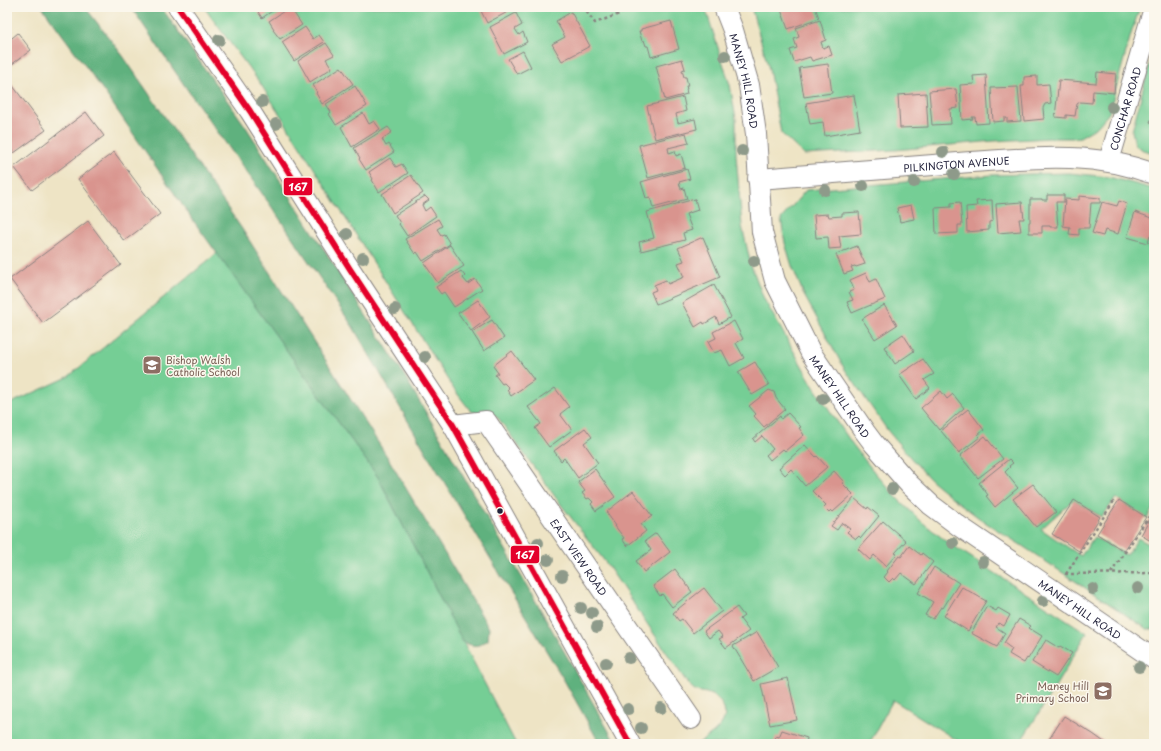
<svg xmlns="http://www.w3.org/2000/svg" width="1161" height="751" viewBox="0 0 1161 751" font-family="'Playpen Sans',sans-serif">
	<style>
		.green { fill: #74ce95; stroke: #4b7868 }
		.forest { fill: #5fb17e; stroke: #406a5c }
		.building { fill: #d9948e }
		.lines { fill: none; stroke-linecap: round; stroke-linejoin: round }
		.minor-casing { stroke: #888380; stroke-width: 22 }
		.path { stroke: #888380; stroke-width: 2.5; stroke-dasharray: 3 3; stroke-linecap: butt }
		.minor { stroke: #fff; stroke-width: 20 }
		.bus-1-casing { stroke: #fbf7ec; stroke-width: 9 }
		.bus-1 { stroke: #e4002b; stroke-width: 6 }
		.tree { fill: #8e9a8a }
		.bus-dot { fill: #22223b; stroke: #fbf7ec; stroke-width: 1.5 }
		.labels { text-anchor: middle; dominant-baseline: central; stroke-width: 3; stroke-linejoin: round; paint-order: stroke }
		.street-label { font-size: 10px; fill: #22223b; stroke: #fbf7ec }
		.education-label { font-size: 10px; fill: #785e54; stroke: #fbf7ec; text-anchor: start }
		.line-badge { stroke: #fbf7ec; stroke-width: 1.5 }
		.badge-label { font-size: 11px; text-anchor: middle; font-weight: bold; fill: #fff }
	</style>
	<rect width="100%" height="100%" fill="#fbf7ec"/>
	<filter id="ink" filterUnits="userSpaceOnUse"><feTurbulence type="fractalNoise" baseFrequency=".025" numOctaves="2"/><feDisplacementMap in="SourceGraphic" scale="8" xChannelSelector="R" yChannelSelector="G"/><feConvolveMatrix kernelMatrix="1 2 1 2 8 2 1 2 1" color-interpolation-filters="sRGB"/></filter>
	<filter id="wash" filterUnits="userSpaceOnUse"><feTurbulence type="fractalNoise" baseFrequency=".012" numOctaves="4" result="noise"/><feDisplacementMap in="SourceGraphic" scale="16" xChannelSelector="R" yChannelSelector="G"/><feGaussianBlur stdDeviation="0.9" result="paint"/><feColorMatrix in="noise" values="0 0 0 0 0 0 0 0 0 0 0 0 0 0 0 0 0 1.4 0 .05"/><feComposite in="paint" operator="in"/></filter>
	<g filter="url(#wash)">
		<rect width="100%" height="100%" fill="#eee4c5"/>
		<g class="green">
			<path d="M204,7H705L730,85L736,119V155L742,226L751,265L764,299L814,387L853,445L875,473L898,499L922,522L946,541L1087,633L1046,702L1019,744H963L893,700L869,744H697C710,736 734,722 721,703C719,700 716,696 712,695C698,689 698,696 686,681L606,563L556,498L499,419L491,413L473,412L470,410L453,388L274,105L260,83L211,17Z"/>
			<polygon points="751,7 1140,7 1131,34 1109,113 1097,127 1080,137 1072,138 1051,138 994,141 895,150 804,155 781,133 769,69"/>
			<polygon points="1154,47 1154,153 1143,150 1135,145 1132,131"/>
			<polygon points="1069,173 1109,177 1154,189 1154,507 1147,518 1116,498 1102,517 1073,500 1041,529 1081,556 1094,537 1127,555 1138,538 1154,547 1154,629 1147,629 1021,545 983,521 954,499 930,479 909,456 888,431 844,368 804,295 792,266 785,243 781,219 806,190 993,175"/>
			<polygon points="217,253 378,477 516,744 7,744 7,405 68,377"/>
		</g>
		<g class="forest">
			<path d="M42,7H85L123,56L242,229L388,458L489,628L488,640C477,647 475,647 463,642L378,477L190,216L103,90Z"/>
			<polygon points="131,7 161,7 246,127 404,375 456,464 546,619 616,744 600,744 564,680 426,452 353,327 271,206 189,92"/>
		</g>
		<g id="blocks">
			<g class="building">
				<polygon points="255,7 274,7 275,9 262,18"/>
				<polygon points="290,7 302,25 280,39 273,30 274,29 269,21"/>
				<polygon points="479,7 517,7 487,23"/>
				<polygon points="780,7 815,7 819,18 788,29"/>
				<polygon points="571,12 590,46 562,61 552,44 565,37 556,21"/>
				<polygon points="516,13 522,25 515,29 519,35 523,32 527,42 504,54 490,27"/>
				<polygon points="820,20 826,40 821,42 823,48 829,46 832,55 812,61 810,57 794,62 790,50 797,48 794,39 799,37 796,28"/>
				<polygon points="671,21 679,49 651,57 648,46 646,46 644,40 642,41 639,31 641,31 641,29"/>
				<polygon points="305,27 313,39 319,35 324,42 294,61 282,42"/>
				<polygon points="18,33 31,50 7,68 7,42"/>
				<polygon points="326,43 334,55 326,59 332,68 310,82 298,61"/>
				<polygon points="523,51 531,67 517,74 508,59"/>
				<polygon points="682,59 685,69 682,70 684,77 686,77 688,86 686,86 687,89 686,89 687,94 665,100 656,66"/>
				<polygon points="828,64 832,93 804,97 799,68"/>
				<polygon points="341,67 353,84 322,104 316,93 317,92 313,85"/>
				<polygon points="1097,72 1116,74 1114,93 1093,91 1092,103 1080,102 1077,104 1075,116 1066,115 1066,118 1055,117 1059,80 1096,83"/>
				<polygon points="986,75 989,123 976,124 975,117 972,117 973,119 962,120 960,85 974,84 973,76"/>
				<polygon points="1037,76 1037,85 1049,84 1051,103 1045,104 1043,108 1044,119 1024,121 1021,86 1024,86 1024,77"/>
				<polygon points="7,78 46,130 14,153 7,144"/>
				<polygon points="355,86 367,106 336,125 329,114 331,112 326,104"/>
				<polygon points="1018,87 1021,121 1007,122 1007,118 1004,118 1004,121 993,122 991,88"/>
				<polygon points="956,89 958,108 950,109 951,124 932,125 929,91"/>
				<polygon points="926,93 928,127 900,128 898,95"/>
				<polygon points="854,95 860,130 825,136 823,122 810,124 806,103"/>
				<polygon points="683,97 686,111 676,114 678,123 695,119 697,129 655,139 647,106"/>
				<polygon points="86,112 104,136 32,190 14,167"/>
				<polygon points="363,113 369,124 374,121 380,129 352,147 341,127"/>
				<polygon points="1154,114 1154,124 1150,122"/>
				<polygon points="388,127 392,132 382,139 386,146 389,144 394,152 366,170 359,159 360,158 354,148"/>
				<polygon points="686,133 689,143 668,148 669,153 675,151 676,156 681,154 685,168 648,178 639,145"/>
				<polygon points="114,152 160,214 124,241 78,179"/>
				<polygon points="390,158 396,167 402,164 408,173 379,192 372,180 373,179 369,172"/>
				<polygon points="687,169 690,179 679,182 681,189 684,188 687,199 653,208 650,197 646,198 641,182"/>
				<polygon points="411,175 423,193 393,213 382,194"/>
				<polygon points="1047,195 1064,195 1064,202 1056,202 1058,227 1050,227 1050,226 1042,226 1042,233 1029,233 1029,222 1030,222 1030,199 1042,199 1042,200 1047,200"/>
				<polygon points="425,196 429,200 422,205 425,211 430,207 436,216 407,236 399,224 400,223 395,215"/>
				<polygon points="1079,196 1100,198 1100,203 1091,203 1089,228 1079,228 1079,235 1069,234 1070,227 1063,226 1065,199 1079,200"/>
				<polygon points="695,199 698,210 686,214 692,230 683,233 685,240 641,251 639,242 654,238 647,212"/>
				<polygon points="992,200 993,221 989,222 989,230 967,232 966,207 977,206 976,201"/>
				<polygon points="1119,201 1127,204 1118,234 1105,230 1103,236 1092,233 1102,202 1117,206"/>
				<polygon points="960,202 962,225 958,225 958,233 936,234 935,208 951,207 951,203"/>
				<polygon points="1022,202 1024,219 1019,219 1021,231 998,233 996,204"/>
				<polygon points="911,205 914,219 900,222 897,208"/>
				<polygon points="859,212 861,234 839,236 841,248 829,249 828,237 816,238 814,215 828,214 829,217 842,216 842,213"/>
				<polygon points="1135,212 1154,219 1154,237 1150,236 1148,243 1127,237"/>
				<polygon points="438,219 442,226 437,229 441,235 444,234 450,244 423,261 417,252 415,254 405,239"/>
				<polygon points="88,221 121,265 43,323 10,279"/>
				<polygon points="703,237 720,277 656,304 651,292 656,290 654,285 666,280 668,284 684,277 678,263 684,261 678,248"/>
				<polygon points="450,245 464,266 438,283 424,263"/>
				<polygon points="857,246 865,264 856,267 855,266 851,267 853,271 844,274 836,254"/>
				<polygon points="461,271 465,276 463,278 468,284 475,279 482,289 454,307 444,292 441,294 436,287"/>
				<polygon points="866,273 870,282 876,279 885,299 852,313 847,302 853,300 849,292 854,290 850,280"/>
				<polygon points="714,285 731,317 719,324 716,317 704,324 703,322 695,327 682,303"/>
				<polygon points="478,300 490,317 471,331 458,313"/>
				<polygon points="884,305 897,325 875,339 862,319"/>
				<polygon points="492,320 504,338 484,351 472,332"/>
				<polygon points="734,321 743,339 736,343 744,358 730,366 722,350 714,353 708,342 716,338 713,332"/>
				<polygon points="903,334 914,351 895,364 884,347"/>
				<polygon points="512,351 534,380 511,396 507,390 509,388 504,383 502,384 495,375 498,373 493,366"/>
				<polygon points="923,359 934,374 924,380 930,388 916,399 899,375"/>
				<polygon points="755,362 769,385 752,395 738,372"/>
				<polygon points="555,388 569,407 560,414 572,430 549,447 535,428 541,424 528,407"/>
				<polygon points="769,390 774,392 776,398 785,409 764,427 754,416 756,414 749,406"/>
				<polygon points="941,391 947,399 953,394 964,408 939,430 921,408"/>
				<polygon points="968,409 984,430 978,435 980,437 959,453 941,431"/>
				<polygon points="788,413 801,427 799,428 804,435 785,451 783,449 770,460 766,455 773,449 762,436 755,442 753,439 780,416 781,419"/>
				<polygon points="585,428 592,437 584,443 598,463 578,478 564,458 561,461 554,451"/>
				<polygon points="985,436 1003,459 978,478 960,456"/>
				<polygon points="805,445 816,457 817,456 827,467 805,486 791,469 785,475 779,468"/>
				<polygon points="1009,459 1013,463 1009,466 1010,467 1005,472 1018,488 995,507 986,496 988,495 979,483"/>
				<polygon points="595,469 615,497 596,511 591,504 593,502 589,498 587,499 582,493 585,491 578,482"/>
				<polygon points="834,471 844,482 842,483 853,494 833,512 831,510 829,512 824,507 826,505 812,491"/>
				<polygon points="1033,484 1056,512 1036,527 1013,499"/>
				<polygon points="633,491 652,516 641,524 646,531 627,546 622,539 624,538 615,526 616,526 606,512"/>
				<polygon points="854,498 867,509 868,507 879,516 861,538 859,536 856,539 847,532 850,529 842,523 837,530 831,526"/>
				<polygon points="1074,500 1100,517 1079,551 1052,534"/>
				<polygon points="1119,500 1146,517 1124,551 1097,534"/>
				<polygon points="1154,512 1154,543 1141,535"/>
				<polygon points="883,521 906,541 895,553 897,554 886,566 874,555 870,560 858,549"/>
				<polygon points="656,533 670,552 644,572 636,561 651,550 645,541"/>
				<polygon points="909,546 921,555 922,553 933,562 916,584 901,573 895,580 893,578 889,582 884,577 888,572 887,571 899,556 901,557"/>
				<polygon points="934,567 959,583 943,608 941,607 933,619 925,615 933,602 918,593"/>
				<polygon points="675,569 692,592 672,607 662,594 660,596 653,586"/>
				<polygon points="962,587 986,601 968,631 944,616"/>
				<polygon points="704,588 722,611 693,633 682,619 679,621 673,613"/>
				<polygon points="987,606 996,611 998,608 1010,615 1004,626 999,623 996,627 1005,633 997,647 971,633"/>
				<polygon points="737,607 744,616 740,619 749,631 726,648 719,639 723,637 718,631 709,638 704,631"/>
				<polygon points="1019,619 1031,626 1029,628 1042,636 1028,659 1027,658 1024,663 1009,654 1012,649 1004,643"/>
				<polygon points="757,632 778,667 754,681 733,646"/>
				<polygon points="1046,640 1059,648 1060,646 1072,653 1056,677 1032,662"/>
				<polygon points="788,678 797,720 770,725 761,684"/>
				<polygon points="1064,716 1093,734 1107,744 1046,744"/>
				<polygon points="782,730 807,738 806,744 773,744 776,736 779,737"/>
			</g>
		</g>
	</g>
	<g filter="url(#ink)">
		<use href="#blocks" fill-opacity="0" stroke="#888380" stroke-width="1"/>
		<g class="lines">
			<defs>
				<g id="minor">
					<polyline points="178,7 250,111 350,269 453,425 630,744"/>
					<path id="s1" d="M724,7L733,30L749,85L756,134L762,232L775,281L811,353L865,432L874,444L909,484L931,505L959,526L1154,659"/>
					<path id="s2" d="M1109,161L1154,8"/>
					<path id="s3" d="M758,179C825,174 892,168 958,163C994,161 1035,156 1071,158C1099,159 1127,164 1154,174"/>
					<path id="s4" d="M453,425L486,421L691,719"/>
				</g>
			</defs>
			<use href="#minor" class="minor-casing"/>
			<g class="path">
				<polyline points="583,7 595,23 638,7"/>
				<polyline points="1111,573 1154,509"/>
				<polyline points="1066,574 1114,501"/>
				<polyline points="1066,575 1066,574 1154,573"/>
			</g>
			<use href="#minor" class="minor"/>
			<defs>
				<polyline id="bus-1" points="178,7 250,111 350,269 453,425 630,744"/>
			</defs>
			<use href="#bus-1" class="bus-1-casing"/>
			<use href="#bus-1" class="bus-1"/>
		</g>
		<g class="tree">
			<circle cx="219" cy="40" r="6"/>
			<circle cx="725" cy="56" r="6"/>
			<circle cx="262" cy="102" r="6"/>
			<circle cx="1112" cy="107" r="6"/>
			<circle cx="276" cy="124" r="6"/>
			<circle cx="742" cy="151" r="6"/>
			<circle cx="943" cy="152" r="6"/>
			<circle cx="954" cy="174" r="6"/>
			<circle cx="914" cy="182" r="6"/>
			<circle cx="863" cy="186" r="6"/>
			<circle cx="825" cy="190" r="6"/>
			<circle cx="347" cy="234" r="6"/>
			<circle cx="363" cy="258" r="6"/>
			<circle cx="754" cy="261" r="6"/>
			<circle cx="395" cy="309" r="6"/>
			<circle cx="425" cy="357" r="6"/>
			<circle cx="823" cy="399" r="6"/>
			<circle cx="892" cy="489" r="6"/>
			<circle cx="538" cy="543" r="6"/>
			<circle cx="953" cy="543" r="6"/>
			<circle cx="548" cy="560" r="6"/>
			<circle cx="983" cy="562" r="6"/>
			<circle cx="562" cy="576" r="6"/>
			<circle cx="1138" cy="588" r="6"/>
			<circle cx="1093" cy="589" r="6"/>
			<circle cx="1043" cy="601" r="6"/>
			<circle cx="581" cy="608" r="6"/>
			<circle cx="592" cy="613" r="6"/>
			<circle cx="597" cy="627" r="6"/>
			<circle cx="629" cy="658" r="6"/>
			<circle cx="606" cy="663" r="6"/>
			<circle cx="1139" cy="667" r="6"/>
			<circle cx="661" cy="708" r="6"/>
			<circle cx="628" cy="709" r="6"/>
			<circle cx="641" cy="728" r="6"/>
		</g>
	</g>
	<defs>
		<symbol id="school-square" viewBox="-11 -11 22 22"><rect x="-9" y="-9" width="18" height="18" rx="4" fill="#8d6e63" stroke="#fbf7ec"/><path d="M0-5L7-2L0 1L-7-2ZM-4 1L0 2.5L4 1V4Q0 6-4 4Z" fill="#fff"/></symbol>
	</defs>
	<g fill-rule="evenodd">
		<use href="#school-square" x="141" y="354" width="22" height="22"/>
		<use href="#school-square" x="1092" y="680" width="22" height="22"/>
	</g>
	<circle class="bus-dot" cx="500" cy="511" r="3.5"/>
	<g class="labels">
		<g class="street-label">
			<text stroke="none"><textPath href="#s1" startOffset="77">MANEY HILL ROAD</textPath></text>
			<text stroke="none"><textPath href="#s2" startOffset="55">CONCHAR ROAD</textPath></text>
			<text stroke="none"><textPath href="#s3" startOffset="199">PILKINGTON AVENUE</textPath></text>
			<text stroke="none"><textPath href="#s1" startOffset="413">MANEY HILL ROAD</textPath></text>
			<text stroke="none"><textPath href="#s4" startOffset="198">EAST VIEW ROAD</textPath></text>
			<text stroke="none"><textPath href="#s1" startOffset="737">MANEY HILL ROAD</textPath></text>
		</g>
		<g class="education-label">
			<text x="166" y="359">Bishop Walsh<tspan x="166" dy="12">Catholic School</tspan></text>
			<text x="1089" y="685" text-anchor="end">Maney Hill<tspan x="1089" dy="12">Primary School</tspan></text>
		</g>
	</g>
	<g class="line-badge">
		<rect x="283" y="177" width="30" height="19" rx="4" fill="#e4002b"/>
		<rect x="510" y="545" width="30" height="19" rx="4" fill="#e4002b"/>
	</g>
	<g class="badge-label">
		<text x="298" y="191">167</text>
		<text x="525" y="559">167</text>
	</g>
	<rect width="1161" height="751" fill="none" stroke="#fbf7ec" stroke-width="24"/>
</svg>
